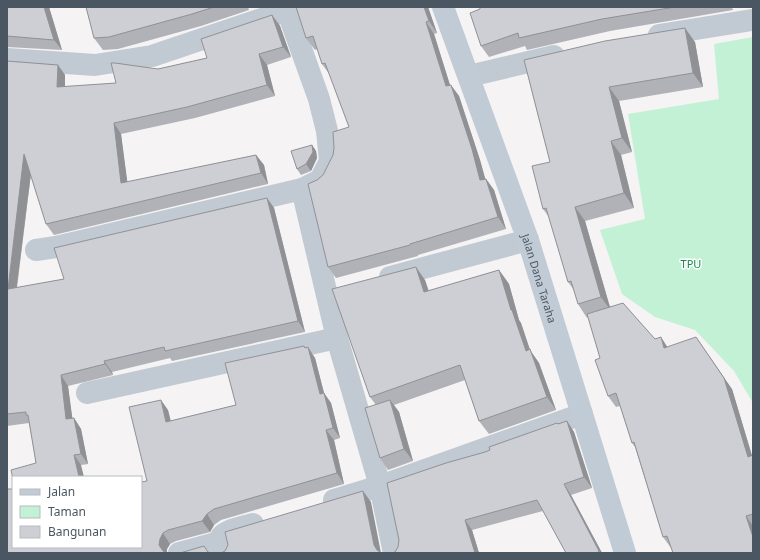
<svg xmlns="http://www.w3.org/2000/svg" width="760" height="560" viewBox="0 0 760 560" font-family="'Noto Sans',sans-serif">
	<style>
		.green { fill: #c3f1d5 }
		.lines { fill: none; stroke-linecap: round; stroke-linejoin: round }
		.street { stroke: #c1cad2; stroke-width: 22 }
		.secondary { stroke: #c1cbd6; stroke-width: 22 }
		.wall { fill: #b0b2b7 }
		.shaded-wall { fill: #909195 }
		.building { fill: #cdcfd5; stroke: #909195 }
		.labels { text-anchor: middle; dominant-baseline: central; stroke-width: 3; stroke-linejoin: round; paint-order: stroke }
		.park-label { font-size: 11px; fill: #17864f; stroke: #fff }
		.street-label { font-size: 11px; fill: #4a5661; stroke: #fff }
	</style>
	<rect width="100%" height="100%" fill="#f5f3f3"/>
	<polygon class="green" points="753,37 753,403 734,371 695,330 655,317 622,294 600,230 645,219 628,114 719,99 714,44"/>
	<g class="lines">
		<g class="street">
			<polyline points="286,7 319,99 327,131 330,161 320,180 302,189 337,338 380,486 394,553"/>
			<polyline points="659,35 752,20"/>
			<polyline points="7,59 95,65 152,56 288,10"/>
			<polyline points="469,76 554,56"/>
			<polyline points="36,250 56,247 302,189"/>
			<polyline points="390,277 528,240"/>
			<polyline points="87,393 337,338"/>
			<polyline points="334,500 380,486 582,414"/>
			<polyline points="179,553 219,542"/>
			<path d="M223,553C221,549 219,545 220,540C221,530 244,527 253,524"/>
		</g>
		<path class="secondary" id="s1" d="M443,7L528,240L625,553"/>
	</g>
	<g class="wall">
		<polygon points="7,7 49,7 62,50 7,47"/>
		<polygon points="86,7 248,7 249,10 201,26 118,49 103,50 94,38"/>
		<polygon points="296,7 428,7 437,33 434,34 450,85 459,96 480,160 485,179 486,179 494,190 506,229 418,255 418,256 336,278 328,267 317,180 323,175 349,127 330,75 322,64 317,49 315,50 306,38"/>
		<polygon points="480,7 732,7 733,10 610,31 527,50 525,46 489,57 481,46 480,9"/>
		<polygon points="272,15 280,26 291,57 267,65 275,96 195,118 121,134 127,182 256,155 264,165 268,184 54,235 46,224 31,174 17,288 64,279 267,198 274,208 305,332 172,361 170,358 112,372 113,375 68,386 72,418 74,418 81,429 88,464 81,465 36,463 29,423 7,426 7,61 58,65 65,75 65,87 116,83 158,69 207,58"/>
		<polygon points="695,42 703,87 619,101 632,152 621,155 634,208 585,221 610,307 655,339 732,389 752,456 753,455 753,553 671,548 663,537 635,447 632,443 620,406 616,407 608,396 600,358 588,317 587,318 578,304 574,290 568,282 549,217 543,209 550,162 524,60"/>
		<polygon points="312,145 316,151 317,158 311,171 301,175 297,169"/>
		<polygon points="499,270 509,284 519,320 521,323 530,350 539,363 556,410 489,434 479,421 465,380 394,405 399,412 413,461 388,470 380,458 376,405 370,397 425,280 429,291"/>
		<polygon points="306,348 315,358 324,393 331,403 340,438 334,440 344,484 221,520 214,525 210,532 176,541 170,544 167,549 167,553 7,553 13,547 147,481 168,410 171,421 236,405"/>
		<polygon points="567,421 574,432 592,488 571,495 602,553 566,553 543,511 472,530 479,553 392,553 395,552 485,452 558,424"/>
	</g>
	<g class="shaded-wall">
		<polygon points="44,7 49,7 62,50 54,40"/>
		<polygon points="424,7 428,7 437,33 429,21"/>
		<polygon points="272,15 280,26 291,57 283,47"/>
		<polygon points="426,22 434,34 454,98 446,86"/>
		<polygon points="685,28 695,42 703,87 693,73"/>
		<polygon points="259,54 267,65 275,96 267,85"/>
		<polygon points="58,65 65,75 65,98 57,87"/>
		<polygon points="451,85 459,96 480,160 489,192 480,180"/>
		<polygon points="609,87 619,101 632,152 622,138"/>
		<polygon points="114,123 121,134 129,194 121,183"/>
		<polygon points="611,141 621,155 634,208 624,193"/>
		<polygon points="312,145 316,151 317,158 311,171 306,164"/>
		<polygon points="24,154 32,165 15,300 8,289"/>
		<polygon points="256,155 264,165 268,184 261,173"/>
		<polygon points="486,179 494,190 506,229 498,217"/>
		<polygon points="267,198 274,208 305,332 298,321"/>
		<polygon points="575,207 585,221 611,311 601,297"/>
		<polygon points="416,267 425,280 433,306 424,292"/>
		<polygon points="499,270 509,284 519,320 521,323 530,350 539,363 556,410 547,397 526,351 511,310"/>
		<polygon points="661,337 668,348 664,348"/>
		<polygon points="696,337 732,389 753,459 748,457"/>
		<polygon points="304,346 309,353 308,347 315,358 324,393 331,403 340,438 333,428 320,394"/>
		<polygon points="104,361 112,372 113,375 105,364"/>
		<polygon points="61,375 68,386 74,430 66,419"/>
		<polygon points="161,400 168,410 173,433 166,422"/>
		<polygon points="390,400 399,412 413,461 404,449"/>
		<polygon points="74,418 81,429 88,464 81,454"/>
		<polygon points="567,421 574,432 592,488 584,477"/>
		<polygon points="326,430 334,440 344,484 337,473"/>
		<polygon points="74,455 81,465 84,477 79,477"/>
		<polygon points="564,484 571,495 602,553 601,553 599,551"/>
		<polygon points="363,491 371,502 381,553 377,550 374,545"/>
		<polygon points="207,514 214,525 210,532 202,521"/>
		<polygon points="746,516 753,526 753,537"/>
		<polygon points="465,520 472,530 479,553 475,553"/>
		<polygon points="163,533 170,544 167,549 167,553 164,553 159,545 160,539"/>
	</g>
	<g class="building">
		<polygon points="7,7 44,7 54,40 7,36"/>
		<polygon points="86,7 214,7 192,14 109,37 94,38"/>
		<polygon points="296,7 424,7 429,21 426,22 446,86 451,85 472,149 480,180 486,179 498,217 410,244 410,245 328,267 308,184 317,180 323,175 333,155 334,148 333,132 349,127 325,63 322,64 313,36 306,38"/>
		<polygon points="480,7 675,7 602,19 519,38 518,33 481,46 470,13 480,9"/>
		<polygon points="272,15 283,47 259,54 267,85 187,107 114,123 121,183 256,155 261,173 46,224 24,154 8,289 64,279 54,248 267,198 298,321 165,351 164,347 104,361 105,364 61,375 66,419 74,418 81,454 74,455 79,477 13,477 13,479 11,470 36,463 28,415 26,415 26,412 7,414 7,61 58,65 57,87 116,83 111,63 115,63 158,69 207,58 201,39"/>
		<polygon points="685,28 693,73 609,87 622,138 611,141 624,193 575,207 601,297 578,304 571,281 568,282 546,208 543,209 532,166 550,162 524,60 605,41"/>
		<polygon points="312,145 313,152 306,164 297,169 291,151"/>
		<polygon points="416,267 424,292 499,270 511,310 512,310 526,351 530,349 547,397 479,421 460,365 370,397 332,289"/>
		<polygon points="623,303 655,339 661,337 664,348 696,337 724,378 748,457 753,455 753,514 746,516 753,537 753,553 673,553 667,536 663,537 634,442 632,443 616,393 608,396 595,360 600,358 587,314"/>
		<polygon points="304,346 305,348 308,347 320,394 324,393 333,428 326,430 337,473 214,509 207,514 202,521 168,530 163,533 160,539 159,545 163,551 166,553 7,553 7,489 13,489 13,547 141,547 141,482 147,481 129,407 161,400 166,422 236,405 225,363"/>
		<polygon points="390,400 404,449 380,458 365,408"/>
		<polygon points="567,421 584,477 564,484 599,551 598,552 599,553 566,553 537,500 465,520 475,553 392,553 395,552 398,547 399,540 387,483 446,463 485,452 490,450 489,447 557,423 558,424"/>
		<polygon points="363,491 374,545 377,550 381,553 221,553 225,551 228,545 225,532"/>
		<polygon points="204,546 208,552 210,553 180,553"/>
	</g>
	<g class="labels">
		<g class="park-label">
			<text x="691" y="263">TPU</text>
		</g>
		<g class="street-label">
			<text stroke="none"><textPath href="#s1" startOffset="288">Jalan Dana Taraha</textPath></text>
		</g>
	</g>
	<rect width="760" height="560" fill="none" stroke="#4a5661" stroke-width="16"/>
	<rect x="12" y="476" width="130" height="72" fill="#ffffff" stroke="#b7bbc0"/>
	<rect x="20" y="489" width="20" height="6" fill="#c1cbd6" stroke="#b7bbc0"/>
	<text x="48" y="496" font-size="12" fill="#4a5661">Jalan</text>
	<rect x="20" y="506" width="20" height="12" fill="#c3f1d5" stroke="#b7bbc0"/>
	<text x="48" y="516" font-size="12" fill="#4a5661">Taman</text>
	<rect x="20" y="526" width="20" height="12" fill="#cdcfd5" stroke="#b7bbc0"/>
	<text x="48" y="536" font-size="12" fill="#4a5661">Bangunan</text>
</svg>
